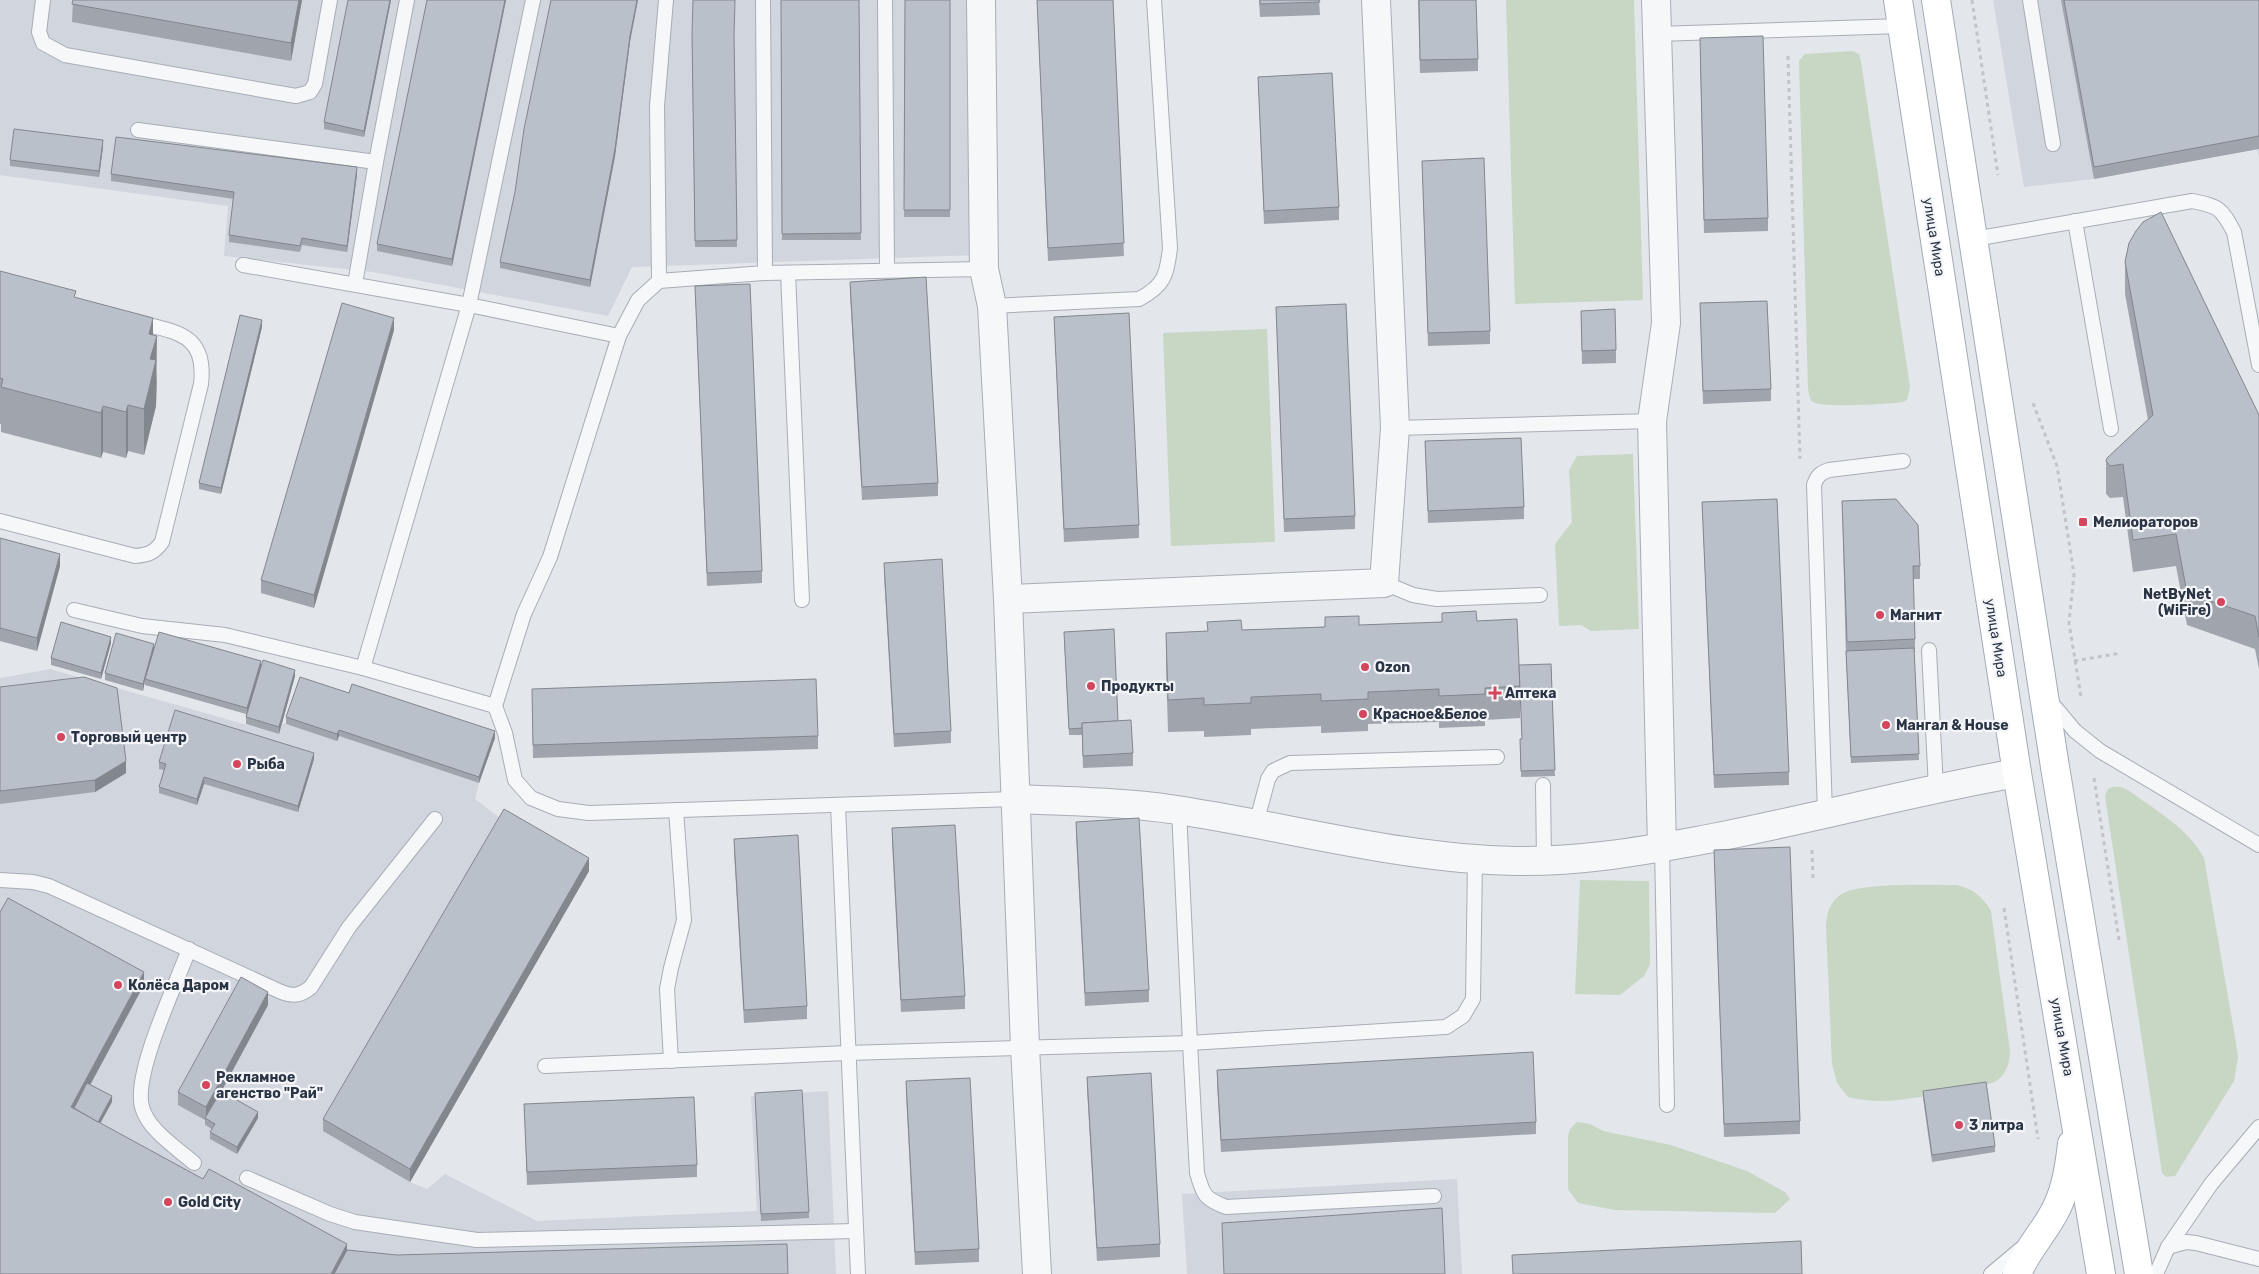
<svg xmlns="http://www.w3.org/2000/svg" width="2259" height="1274" viewBox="0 0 2259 1274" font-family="Rubik,sans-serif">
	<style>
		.built { fill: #d1d5dd }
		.green { fill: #c8d6c4 }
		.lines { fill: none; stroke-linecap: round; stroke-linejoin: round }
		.service-casing { stroke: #a8adb6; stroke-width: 16 }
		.minor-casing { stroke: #a8adb6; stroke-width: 30 }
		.primary-casing { stroke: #a2abb8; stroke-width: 30 }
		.path { stroke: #c1c4ca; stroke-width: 3; stroke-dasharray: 4 4; stroke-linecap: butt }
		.service { stroke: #f6f7f9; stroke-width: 14 }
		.minor { stroke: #f6f7f9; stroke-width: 28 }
		.primary { stroke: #fff; stroke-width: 28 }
		.wall { fill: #a0a5ad }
		.shaded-wall { fill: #82868d }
		.building { fill: #bac0c9; stroke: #82868d }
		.poi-dot { fill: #d3465c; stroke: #f3f5f8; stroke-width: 2 }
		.labels { text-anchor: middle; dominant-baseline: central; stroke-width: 4.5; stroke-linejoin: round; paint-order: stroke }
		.street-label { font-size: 14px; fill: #2a3444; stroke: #f3f5f8 }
		.poi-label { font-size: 14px; font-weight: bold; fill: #2a3444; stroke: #f3f5f8; text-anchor: start }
	</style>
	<rect width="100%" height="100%" fill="#e3e6eb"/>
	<g class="built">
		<polygon points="0,0 973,0 977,255 632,267 608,316 373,272 224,256 228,206 0,175"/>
		<polygon points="1993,0 2259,0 2259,157 2257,149 2094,179 2024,187"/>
		<polygon points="50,669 279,734 283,723 337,740 339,736 479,783 475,799 504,821 589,871 410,1182 427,1189 445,1174 537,1221 757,1211 751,1096 828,1091 836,1274 0,1274 0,678"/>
		<polygon points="1457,1179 1462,1274 1187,1274 1182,1194"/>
	</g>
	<g class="green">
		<polygon points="1506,0 1634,0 1643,300 1515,304"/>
		<path d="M1853,51L1859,54L1861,62L1910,387L1907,400L1903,402C1890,404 1821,408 1813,402C1809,399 1809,393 1808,388L1799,61L1805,54Z"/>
		<polygon points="1267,329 1275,542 1171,546 1163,333"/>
		<polygon points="1633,454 1639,629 1591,631 1581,625 1559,626 1555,544 1572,522 1569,470 1577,456"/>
		<path d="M2113,787H2121L2128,790C2155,810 2188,828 2204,858L2236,1043L2238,1057L2234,1081L2175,1176L2166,1177L2162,1173L2105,796L2108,789Z"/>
		<polygon points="1580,880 1649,881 1650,964 1644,976 1620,995 1575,994"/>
		<path d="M1957,885C1973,889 1982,896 1991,911L2010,1051C2009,1064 2007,1074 1996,1081C1984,1089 1904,1100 1887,1101C1873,1101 1861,1100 1848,1097L1837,1083L1832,1064L1826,926C1827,913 1829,904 1840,895C1857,882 1932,885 1957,885Z"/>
		<polygon points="1577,1122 1590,1124 1603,1131 1671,1145 1747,1171 1785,1192 1790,1199 1775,1213 1615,1210 1578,1203 1568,1189 1568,1136 1570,1129"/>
	</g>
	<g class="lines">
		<defs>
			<g id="service">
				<polyline points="43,0 39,32 43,43 65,55 296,96 310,92 315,84 330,0"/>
				<polyline points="763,0 765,273"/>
				<polyline points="885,0 887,270"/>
				<polyline points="2030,0 2053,144"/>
				<polyline points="1657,34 1902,26"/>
				<polyline points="138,130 376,162 355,284"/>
				<polyline points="376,162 407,0"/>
				<polyline points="2075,221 2111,429"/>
				<path d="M1974,239L2192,201C2219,206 2221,208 2234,232L2259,365"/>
				<polyline points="243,265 469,305 619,336"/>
				<polyline points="788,273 802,600"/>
				<polyline points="659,281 657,106 666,0"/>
				<path d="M992,306L1139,299C1164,286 1167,275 1170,248L1154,0"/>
				<polyline points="1395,428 1652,421"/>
				<path d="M0,521L135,556C148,555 154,553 162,542L201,384C207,333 175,332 136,322"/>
				<polyline points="1384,583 1413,595 1437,599 1540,595"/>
				<polyline points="74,610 142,626 225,635 363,668 495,706 505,733 515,780 531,798 558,809 589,813 1014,799"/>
				<polyline points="1929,650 1936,788"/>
				<polyline points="363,668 469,305 533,0"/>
				<polyline points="2049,700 2075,731 2100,751 2259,845"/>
				<polyline points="495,706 524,614 550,557 619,336 638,300 659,281 765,273 984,269"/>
				<polyline points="1543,785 1544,861"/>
				<polyline points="838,805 858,1274"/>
				<polyline points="1179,810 1190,1043 1446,1027 1463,1016 1473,999 1475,860"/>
				<path d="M1825,813L1814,485C1817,476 1820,473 1829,470L1903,461"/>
				<polyline points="1256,824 1268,779 1273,771 1290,763 1497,757"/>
				<polyline points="1662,847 1667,1105"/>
				<path d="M0,880L33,882L49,886L279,991C292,997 300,996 311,987L349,927L435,819"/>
				<path d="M189,949C176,985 133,1073 142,1107C148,1130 177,1148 194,1163"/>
				<polyline points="671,1061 667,989 671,968 684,920 676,810"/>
				<path d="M545,1066L847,1053L1190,1043L1197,1173C1203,1195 1205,1199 1226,1207L1434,1196"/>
				<polyline points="247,1178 330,1214 355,1222 477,1240 855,1231"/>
				<polyline points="2168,1247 2186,1242 2196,1243 2259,1259"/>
				<polyline points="1991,1274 2022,1248"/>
				<polyline points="2156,1274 2168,1247 2211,1184 2259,1127"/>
			</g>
			<g id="minor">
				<polyline points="981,0 984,269 992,306 1008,599 1025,1047 1037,1274"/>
				<polyline points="1656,0 1666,323 1652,421 1662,847"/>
				<polyline points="1008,599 1384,583 1395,428 1376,0"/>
				<path d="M1014,799C1069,801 1123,802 1177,810C1290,827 1401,859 1515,861C1577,862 1637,852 1697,841C1804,821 1909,792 2017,773"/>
			</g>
			<g id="primary">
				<polyline points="1898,0 2017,773 2101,1274"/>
				<polyline points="1936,0 2055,767 2139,1274"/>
				<path d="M2017,1274C2025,1253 2040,1237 2051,1218C2065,1196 2069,1170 2072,1144"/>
			</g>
		</defs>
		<use href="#service" class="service-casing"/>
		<use href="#minor" class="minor-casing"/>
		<use href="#primary" class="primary-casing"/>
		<g class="path">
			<polyline points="1972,0 1998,175"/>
			<polyline points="1788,56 1800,459"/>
			<polyline points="2033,403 2057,466 2074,574 2069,623 2081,697"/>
			<polyline points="2074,661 2121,653"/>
			<polyline points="2094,778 2119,940"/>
			<polyline points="1812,850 1813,878"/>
			<polyline points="2004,908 2038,1139"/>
		</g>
		<use href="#service" class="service"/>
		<use href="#minor" class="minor"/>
		<use href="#primary" class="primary"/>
	</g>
	<g class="wall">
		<polygon points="73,0 302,0 291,61 72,22"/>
		<polygon points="391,0 364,137 324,129 324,122"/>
		<polygon points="427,0 506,0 452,266 377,251 377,244"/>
		<polygon points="905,0 950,0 950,217 904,217"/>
		<polygon points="1037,0 1113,0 1124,256 1048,261"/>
		<polygon points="1259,0 1319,0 1320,15 1260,17"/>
		<polygon points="1418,0 1478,59 1478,71 1420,73"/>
		<polygon points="2061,0 2259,0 2259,149 2094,179"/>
		<polygon points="859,25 861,240 782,240 781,28"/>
		<polygon points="734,39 737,247 695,247 692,42"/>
		<polygon points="630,42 615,156 590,287 500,268 500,262"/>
		<polygon points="1700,50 1768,218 1768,231 1704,233"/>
		<polygon points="1258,77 1339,207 1339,220 1264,224"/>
		<polygon points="103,147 99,177 10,166 10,160"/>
		<polygon points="1422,161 1490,331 1490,344 1428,346"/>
		<polygon points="111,174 357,174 347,252 302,245 300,252 229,242 229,235 234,199 111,181"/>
		<polygon points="2125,262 2259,415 2259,669 2255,649 2187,625 2176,566 2133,572 2123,497 2110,498 2106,494 2106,461 2148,420 2125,294"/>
		<polygon points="0,271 153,335 157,382 156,406 144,455 128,451 126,458 103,452 101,458 1,432 1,424 0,424"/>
		<polygon points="850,282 938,483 938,496 862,500 850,294"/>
		<polygon points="695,286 762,571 762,583 707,586"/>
		<polygon points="1700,303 1771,389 1771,401 1703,404"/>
		<polygon points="1276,307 1355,516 1355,529 1284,532"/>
		<polygon points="1581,311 1616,350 1616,363 1582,364"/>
		<polygon points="1054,317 1139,525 1139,538 1064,542"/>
		<polygon points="262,327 221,494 199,489 199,483"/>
		<polygon points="394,330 314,608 261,593 261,580"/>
		<polygon points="1425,441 1524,507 1524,519 1428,523"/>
		<polygon points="1842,501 1920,566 1920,579 1913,579 1915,639 1915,652 1914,652 1919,760 1851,763 1846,657"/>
		<polygon points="1702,502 1789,772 1789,785 1714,788"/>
		<polygon points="0,538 60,566 37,651 0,641"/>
		<polygon points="884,563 951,731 951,743 894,747 884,575"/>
		<polygon points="1477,621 1519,671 1551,664 1555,776 1521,777 1520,739 1522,739 1520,688 1520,718 1485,720 1485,726 1439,728 1439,722 1368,724 1368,731 1321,733 1321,726 1251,729 1251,735 1204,737 1204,731 1168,732 1166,665 1166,633"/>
		<polygon points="1064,638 1118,721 1133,753 1133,766 1083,768 1082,735 1069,735"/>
		<polygon points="111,643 101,679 51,665 51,658"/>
		<polygon points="154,648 261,666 295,676 279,734 246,724 246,714 145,685 145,681 143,691 105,680 105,673"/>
		<polygon points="0,687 126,773 95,792 0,804"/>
		<polygon points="349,693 495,738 479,783 339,736 337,741 286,724 286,717"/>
		<polygon points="532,701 818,736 818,749 533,758"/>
		<polygon points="314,759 298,812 204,784 197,805 159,793 159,787 164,770 159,769 159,762"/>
		<polygon points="1076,822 1149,990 1149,1002 1085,1006 1076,835"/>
		<polygon points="892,828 965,996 965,1009 901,1012 892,841"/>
		<polygon points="734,839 807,1006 807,1019 744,1023 734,851"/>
		<polygon points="1714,850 1800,1121 1800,1134 1724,1137"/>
		<polygon points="589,871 410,1182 323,1131 323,1119"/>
		<polygon points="268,1005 221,1091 258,1118 237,1154 210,1139 210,1132 212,1129 205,1125 205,1120 178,1105 178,1092"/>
		<polygon points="1217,1070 1536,1122 1536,1134 1221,1152 1217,1083"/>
		<polygon points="1087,1077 1160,1244 1160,1257 1097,1261 1087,1089"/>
		<polygon points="906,1081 979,1249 979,1262 915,1265 906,1094"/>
		<polygon points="1923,1091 1995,1146 1995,1152 1932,1162 1923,1098"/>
		<polygon points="755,1099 809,1212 809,1218 761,1221"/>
		<polygon points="524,1104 697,1165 697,1177 527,1185"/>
	</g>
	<g class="shaded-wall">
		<polygon points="299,0 302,0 291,61 291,43"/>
		<polygon points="390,0 391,0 364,137 364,131"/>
		<polygon points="505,0 506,0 452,266 452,259"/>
		<polygon points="637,0 638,0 630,42 615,156 590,287 590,280 630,36"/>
		<polygon points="103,140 103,147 99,177 99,171"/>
		<polygon points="357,167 357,174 347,252 347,246"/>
		<polygon points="153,318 153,349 157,336 156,406 144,455 144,409 149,334"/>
		<polygon points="394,318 394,330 314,608 314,595"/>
		<polygon points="262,320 262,327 221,494 221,488"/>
		<polygon points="128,405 128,451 126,458 126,412"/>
		<polygon points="103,406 103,452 101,458 101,413"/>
		<polygon points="60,554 60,566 37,651 37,638"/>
		<polygon points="111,637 111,643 101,679 101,673"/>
		<polygon points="154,644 154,651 145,679 143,691 143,684"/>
		<polygon points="261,661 261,668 247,715 247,708"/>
		<polygon points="295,670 295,676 279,734 279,727"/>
		<polygon points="339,730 339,736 337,741 337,734"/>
		<polygon points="495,731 495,738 479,783 479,777"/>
		<polygon points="314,753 314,759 298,812 298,806"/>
		<polygon points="126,761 126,773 95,792 95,780"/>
		<polygon points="204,777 204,784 197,805 197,799"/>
		<polygon points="589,858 589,871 410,1182 410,1169"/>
		<polygon points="144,972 144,985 74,1115 71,1107"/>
		<polygon points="268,992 268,1005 206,1120 206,1107"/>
		<polygon points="112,1096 112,1102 95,1133 95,1127"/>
		<polygon points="258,1112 258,1118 237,1154 237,1147"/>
		<polygon points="347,1244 347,1257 338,1274 331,1274"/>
	</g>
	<g class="building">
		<polygon points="73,0 299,0 291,43 72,4"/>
		<polygon points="348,0 390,0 364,131 324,122"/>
		<polygon points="427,0 505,0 452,259 377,244"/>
		<polygon points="551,0 637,0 630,36 615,149 590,280 500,262 515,192 524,129"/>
		<polygon points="693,0 735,0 734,35 737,240 695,241 692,35"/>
		<polygon points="781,0 859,0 861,233 782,234"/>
		<polygon points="905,0 950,0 950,210 904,210"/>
		<polygon points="1037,0 1113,0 1124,243 1048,248"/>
		<polygon points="1260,0 1319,0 1320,2 1260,4"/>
		<polygon points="1419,0 1476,0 1478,59 1420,60"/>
		<polygon points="2064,0 2259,0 2259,136 2094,167"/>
		<polygon points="1763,36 1768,218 1704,220 1700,38"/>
		<polygon points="1332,73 1339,207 1264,211 1258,77"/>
		<polygon points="14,129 103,140 99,171 10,160"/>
		<polygon points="116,137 357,167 347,246 302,238 300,246 229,235 234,192 111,174"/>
		<polygon points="1484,158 1490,331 1428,333 1422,161"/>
		<polygon points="2161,212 2259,415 2259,637 2255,616 2187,593 2176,534 2133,540 2123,464 2110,466 2106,461 2107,458 2153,415 2125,262 2129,243 2136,231 2143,222"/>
		<polygon points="0,271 76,291 74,297 153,318 149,334 157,336 150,359 156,360 144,409 128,405 126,412 103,406 101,413 1,387 3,379 0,378"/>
		<polygon points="926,277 938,483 862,487 850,282"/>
		<polygon points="750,284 762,571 707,573 695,286"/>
		<polygon points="1767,301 1771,389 1703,391 1700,303"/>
		<polygon points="342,303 394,318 314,595 261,580"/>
		<polygon points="1346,304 1355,516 1284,519 1276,307"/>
		<polygon points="1615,309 1616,350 1582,351 1581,311"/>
		<polygon points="1129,313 1139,525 1064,529 1054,317"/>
		<polygon points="240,315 262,320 221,488 199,483"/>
		<polygon points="1521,438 1524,507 1428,511 1425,441"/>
		<polygon points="1777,499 1789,772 1714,775 1702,502"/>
		<polygon points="1896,499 1918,525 1920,566 1913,566 1915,639 1847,642 1842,501"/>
		<polygon points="0,538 60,554 37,638 0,628"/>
		<polygon points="942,559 951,731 894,734 884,563"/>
		<polygon points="1476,611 1477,621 1517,619 1520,686 1485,688 1485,694 1439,696 1439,689 1368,692 1368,699 1321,701 1321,694 1251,697 1251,703 1204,705 1204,698 1168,700 1166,633 1208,631 1207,622 1241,620 1242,630 1325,627 1325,617 1359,616 1359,625 1442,622 1442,613"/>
		<polygon points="61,622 111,637 101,673 51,658"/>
		<polygon points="1114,629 1118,721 1082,723 1082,728 1069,729 1064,632"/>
		<polygon points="159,632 261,661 247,708 145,679"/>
		<polygon points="116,633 154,644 143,684 105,673"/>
		<polygon points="1914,648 1919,754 1851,757 1846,651"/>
		<polygon points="263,660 295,670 279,727 246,717"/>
		<polygon points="1551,664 1555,770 1521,771 1520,739 1522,739 1519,665"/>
		<polygon points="84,677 117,688 126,761 95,780 0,791 0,687"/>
		<polygon points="300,677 349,693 352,684 495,731 479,777 339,730 337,734 286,717"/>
		<polygon points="816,679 818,736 533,745 532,689"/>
		<polygon points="175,710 314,753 298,806 204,777 197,799 159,787 166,764 159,762"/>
		<polygon points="1131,720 1133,753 1083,756 1082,723"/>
		<polygon points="504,809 589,858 410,1169 323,1119"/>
		<polygon points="1139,818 1149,990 1085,993 1076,822"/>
		<polygon points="955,825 965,996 901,1000 892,828"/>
		<polygon points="798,835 807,1006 744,1010 734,839"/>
		<polygon points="1790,847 1800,1121 1724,1124 1714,850"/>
		<polygon points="8,898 144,972 71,1107 203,1179 209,1169 347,1244 331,1274 0,1274 0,912"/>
		<polygon points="241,977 268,992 206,1107 178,1092"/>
		<polygon points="1533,1052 1536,1122 1221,1140 1217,1070"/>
		<polygon points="1151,1073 1160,1244 1097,1248 1087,1077"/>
		<polygon points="970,1078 979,1249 915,1252 906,1081"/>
		<polygon points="1986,1082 1995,1146 1932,1155 1923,1091"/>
		<polygon points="87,1083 112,1096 98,1122 74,1108"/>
		<polygon points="802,1090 809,1212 761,1214 755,1093"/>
		<polygon points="221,1091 258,1112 237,1147 210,1132 215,1124 205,1118"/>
		<polygon points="694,1097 697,1165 527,1172 524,1104"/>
		<polygon points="1442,1208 1445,1274 1224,1274 1222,1223"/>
		<polygon points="1801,1241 1802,1274 1513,1274 1512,1255"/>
		<polygon points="787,1244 788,1274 334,1274 347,1250 397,1255"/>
	</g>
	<g class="poi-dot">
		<rect x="2078" y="517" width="10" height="10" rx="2.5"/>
		<circle cx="2221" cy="602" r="5"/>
		<circle cx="1880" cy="615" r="5"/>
		<circle cx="1365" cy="667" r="5"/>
		<circle cx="1091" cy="686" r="5"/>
		<path d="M1492.5 685.5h5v5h5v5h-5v5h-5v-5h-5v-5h5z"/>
		<circle cx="1363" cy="714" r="5"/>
		<circle cx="1886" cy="725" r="5"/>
		<circle cx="61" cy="737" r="5"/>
		<circle cx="237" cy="764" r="5"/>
		<circle cx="118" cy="985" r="5"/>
		<circle cx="206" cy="1085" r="5"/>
		<circle cx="1959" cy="1125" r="5"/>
		<circle cx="168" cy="1202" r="5"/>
	</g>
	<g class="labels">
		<g class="street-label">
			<text transform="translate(1934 237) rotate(81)">улица Мира</text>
			<text transform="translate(1996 638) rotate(81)">улица Мира</text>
			<text transform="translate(2062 1037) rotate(80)">улица Мира</text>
		</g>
		<g class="poi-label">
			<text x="2093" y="522">Мелиораторов</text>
			<text x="2211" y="594" text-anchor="end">NetByNet<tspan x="2211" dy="16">(WiFire)</tspan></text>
			<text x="1890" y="615">Магнит</text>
			<text x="1375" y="667">Ozon</text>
			<text x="1101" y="686">Продукты</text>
			<text x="1505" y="693">Аптека</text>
			<text x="1373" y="714">Красное&amp;Белое</text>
			<text x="1896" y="725">Мангал &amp; House</text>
			<text x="71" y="737">Торговый центр</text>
			<text x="247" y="764">Рыба</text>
			<text x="128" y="985">Колёса Даром</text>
			<text x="216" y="1077">Рекламное<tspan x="216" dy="16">агенство "Рай"</tspan></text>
			<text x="1969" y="1125">3 литра</text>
			<text x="178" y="1202">Gold City</text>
		</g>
	</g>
</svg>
